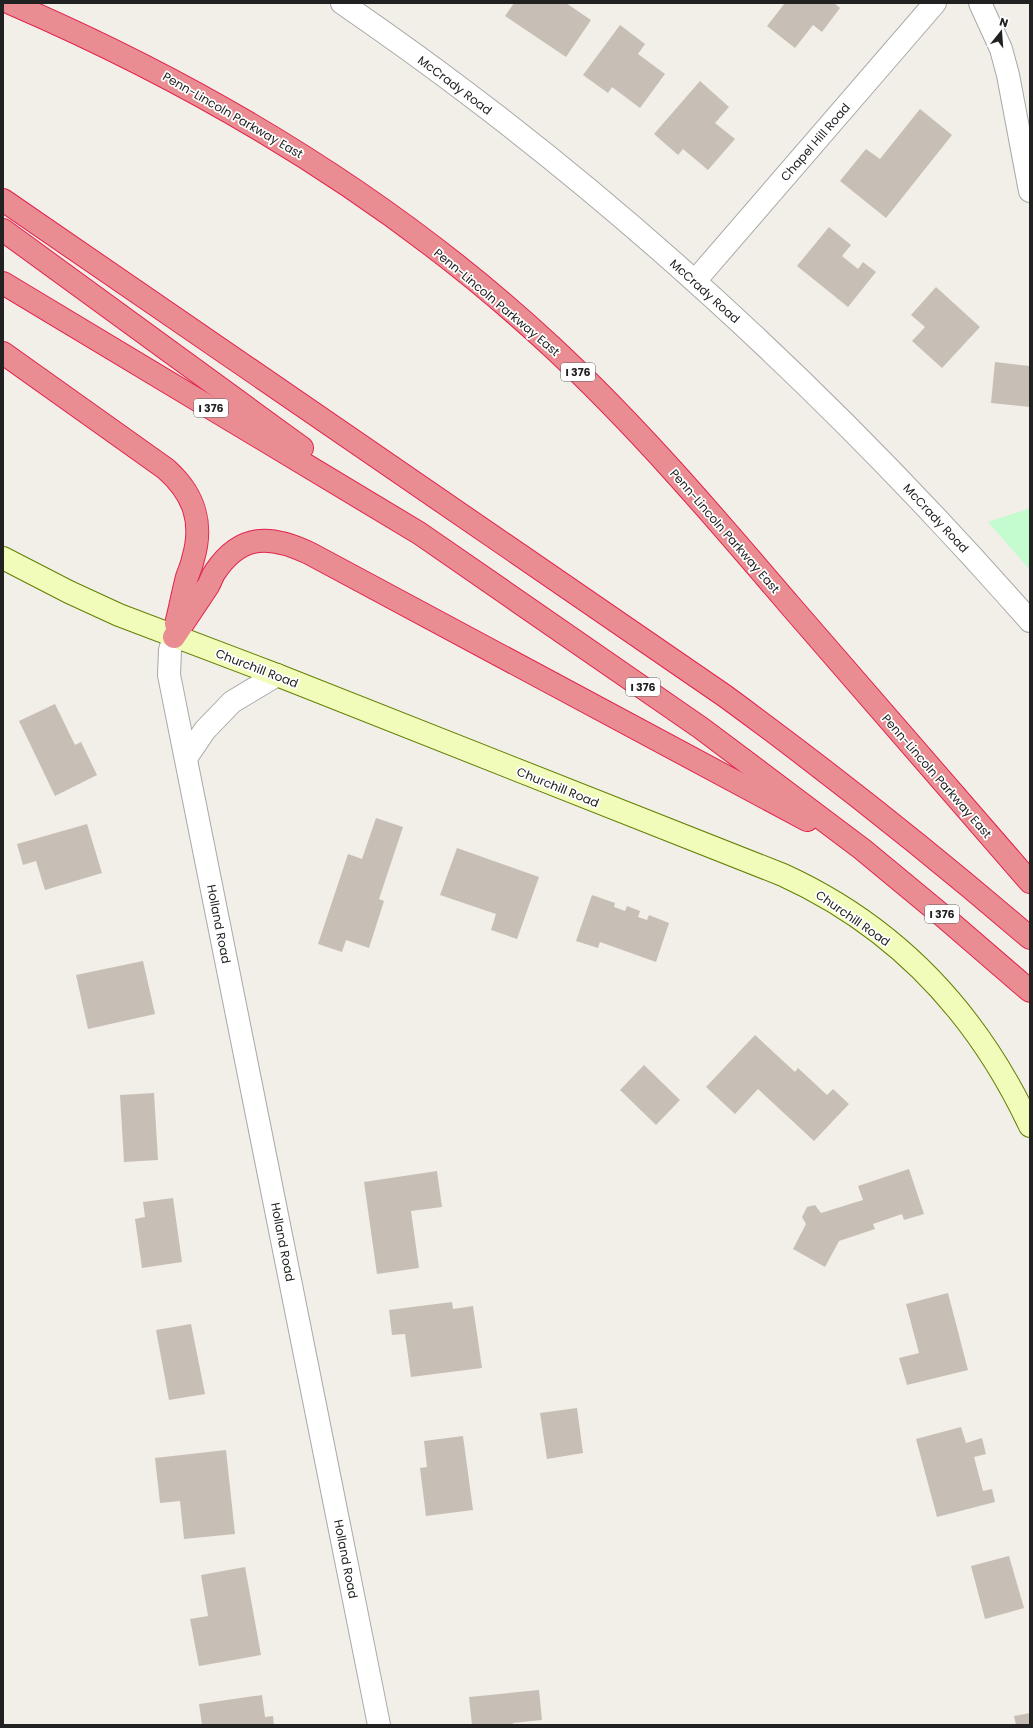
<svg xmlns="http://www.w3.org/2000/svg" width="1033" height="1728" viewBox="0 0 1033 1728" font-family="Poppins,sans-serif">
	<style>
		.park { fill: #c4fccf }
		.building { fill: #c7bfb6 }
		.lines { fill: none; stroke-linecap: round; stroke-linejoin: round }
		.street-casing { stroke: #a8a8a8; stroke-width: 24 }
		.secondary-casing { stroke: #627f01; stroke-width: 24 }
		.highway-casing { stroke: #e2224c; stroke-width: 24 }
		.street { stroke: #fff; stroke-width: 22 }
		.secondary { stroke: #f1fcbb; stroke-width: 22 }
		.highway { stroke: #ea8d93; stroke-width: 22 }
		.labels { text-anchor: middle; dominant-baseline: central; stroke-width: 3.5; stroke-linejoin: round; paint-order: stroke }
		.shield { fill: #fff; stroke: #646464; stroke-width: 1 }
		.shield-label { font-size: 11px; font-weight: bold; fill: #212121 }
		.street-label { font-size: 12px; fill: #212121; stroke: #fff }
	</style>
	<rect width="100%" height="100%" fill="#f1efe7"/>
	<polygon class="park" points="1030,508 1030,570 988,522"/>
	<g class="building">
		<polygon points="514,3 566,3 591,20 566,57 505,16"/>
		<polygon points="785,3 834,3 840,8 822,32 813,25 795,48 767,26"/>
		<polygon points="620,25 645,44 638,54 665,74 640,108 612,87 608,93 583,75"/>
		<polygon points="700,81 729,107 715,123 735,139 708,170 683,149 678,155 654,134"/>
		<polygon points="920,109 952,135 886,218 840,181 866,149 880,159"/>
		<polygon points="829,227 851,245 842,256 858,269 863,262 876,272 848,307 797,266"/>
		<polygon points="936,287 980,327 942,368 912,341 925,327 911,315"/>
		<polygon points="995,362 1030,366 1030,407 991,403"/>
		<polygon points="55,704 75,745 81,742 97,775 55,796 19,721"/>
		<polygon points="376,818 403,827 379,899 384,901 369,948 346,940 342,952 318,944 348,854 362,859"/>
		<polygon points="87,824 102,873 45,890 36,861 23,865 17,844"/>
		<polygon points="457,848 539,877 517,939 491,930 496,914 440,895"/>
		<polygon points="592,895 615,903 614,907 625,911 627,906 640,911 638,917 647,920 649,915 669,923 656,962 600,942 598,948 576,941"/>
		<polygon points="143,961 155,1014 88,1029 76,975"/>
		<polygon points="755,1035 795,1072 798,1068 827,1095 833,1089 849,1104 814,1141 758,1089 735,1114 706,1087"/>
		<polygon points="644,1065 680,1100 656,1125 620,1090"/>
		<polygon points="154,1093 158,1160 124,1162 120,1095"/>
		<polygon points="909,1169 924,1214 904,1220 902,1214 873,1224 875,1229 839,1241 825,1267 793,1249 806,1224 802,1217 807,1207 815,1205 821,1213 863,1200 858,1186"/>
		<polygon points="437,1171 442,1207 411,1211 419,1268 377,1274 364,1182"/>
		<polygon points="173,1198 182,1262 142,1268 135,1219 145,1217 143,1202"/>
		<polygon points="948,1293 968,1370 907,1385 899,1358 919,1353 906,1304"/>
		<polygon points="452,1302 453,1309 473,1306 482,1368 411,1377 405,1334 392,1335 389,1310"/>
		<polygon points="191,1324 205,1394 169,1400 156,1330"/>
		<polygon points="577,1408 583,1453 547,1459 540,1413"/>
		<polygon points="961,1427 966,1443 982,1438 986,1454 974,1457 983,1491 992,1489 995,1502 937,1517 916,1439"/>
		<polygon points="463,1436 473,1510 426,1516 420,1468 427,1467 424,1441"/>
		<polygon points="226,1450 235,1534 184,1539 180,1501 160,1503 155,1458"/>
		<polygon points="1009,1556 1024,1608 985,1619 971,1566"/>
		<polygon points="245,1567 261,1655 199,1666 190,1619 208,1616 201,1575"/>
		<polygon points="539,1690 542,1720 513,1723 513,1725 472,1725 469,1697"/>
		<polygon points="262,1695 265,1717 273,1716 274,1725 202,1725 199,1704"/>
		<polygon points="1030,1713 1030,1725 1016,1725 1014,1716"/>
	</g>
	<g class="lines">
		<defs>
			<g id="street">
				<path d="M342,3C384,32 426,62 467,93C672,248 860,428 1030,621"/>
				<polyline points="980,3 1001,49 1008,75 1030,191"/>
				<polyline points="695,281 935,3"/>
				<polyline points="174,637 170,650 169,675 379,1725"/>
				<polyline points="186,758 205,730 232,702 277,675"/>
			</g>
			<path id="secondary" d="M3,558L69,592L119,615L277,675L783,875C897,927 977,1013 1030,1126"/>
			<g id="highway">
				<path d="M10,3C207,88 394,200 551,346C637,426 712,514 788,603C868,696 949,789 1030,882"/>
				<path d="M3,200L725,696C830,773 931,853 1030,938"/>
				<polyline points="3,230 302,448"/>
				<polyline points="3,283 419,533 701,728 862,849 943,916 1030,991"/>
				<path d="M3,353L166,469C194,494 204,522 193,559C192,565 189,571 187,577C183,592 180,609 176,624"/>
				<path d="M174,637C185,620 197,603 208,586C211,581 212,576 215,572C241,533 271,535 309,553L807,820"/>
			</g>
		</defs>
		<use href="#street" class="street-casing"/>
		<use href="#secondary" class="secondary-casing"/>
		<use href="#highway" class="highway-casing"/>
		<use href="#street" class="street"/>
		<use href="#secondary" class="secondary"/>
		<use href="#highway" class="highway"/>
	</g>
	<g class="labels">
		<g class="shield">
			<rect x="561" y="363" width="34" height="18" rx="3"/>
			<rect x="194" y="399" width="34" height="18" rx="3"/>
			<rect x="626" y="678" width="34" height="18" rx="3"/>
			<rect x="925" y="905" width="34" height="18" rx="3"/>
		</g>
		<g class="shield-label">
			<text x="578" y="372">I 376</text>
			<text x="211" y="408">I 376</text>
			<text x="643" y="687">I 376</text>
			<text x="942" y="914">I 376</text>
		</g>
		<g class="street-label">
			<text transform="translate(455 85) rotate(37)">McCrady Road</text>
			<text transform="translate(233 115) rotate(30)">Penn-Lincoln Parkway East</text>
			<text transform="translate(815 142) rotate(-49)">Chapel Hill Road</text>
			<text transform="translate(705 291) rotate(42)">McCrady Road</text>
			<text transform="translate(497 302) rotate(40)">Penn-Lincoln Parkway East</text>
			<text transform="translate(936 518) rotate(47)">McCrady Road</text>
			<text transform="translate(725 531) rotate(49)">Penn-Lincoln Parkway East</text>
			<text transform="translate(257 668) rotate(21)">Churchill Road</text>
			<text transform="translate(937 776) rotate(49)">Penn-Lincoln Parkway East</text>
			<text transform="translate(558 787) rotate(22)">Churchill Road</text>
			<text transform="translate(853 918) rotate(35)">Churchill Road</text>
			<text transform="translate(219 924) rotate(79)">Holland Road</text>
			<text transform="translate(283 1242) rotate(79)">Holland Road</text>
			<text transform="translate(346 1559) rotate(79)">Holland Road</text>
		</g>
	</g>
	<rect width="1033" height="1728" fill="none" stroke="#212121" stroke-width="8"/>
	<g transform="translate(1001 32) rotate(17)" stroke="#ffffff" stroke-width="3" paint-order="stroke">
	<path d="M0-3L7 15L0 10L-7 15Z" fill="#212121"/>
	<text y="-6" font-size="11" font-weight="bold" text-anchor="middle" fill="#212121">N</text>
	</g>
</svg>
